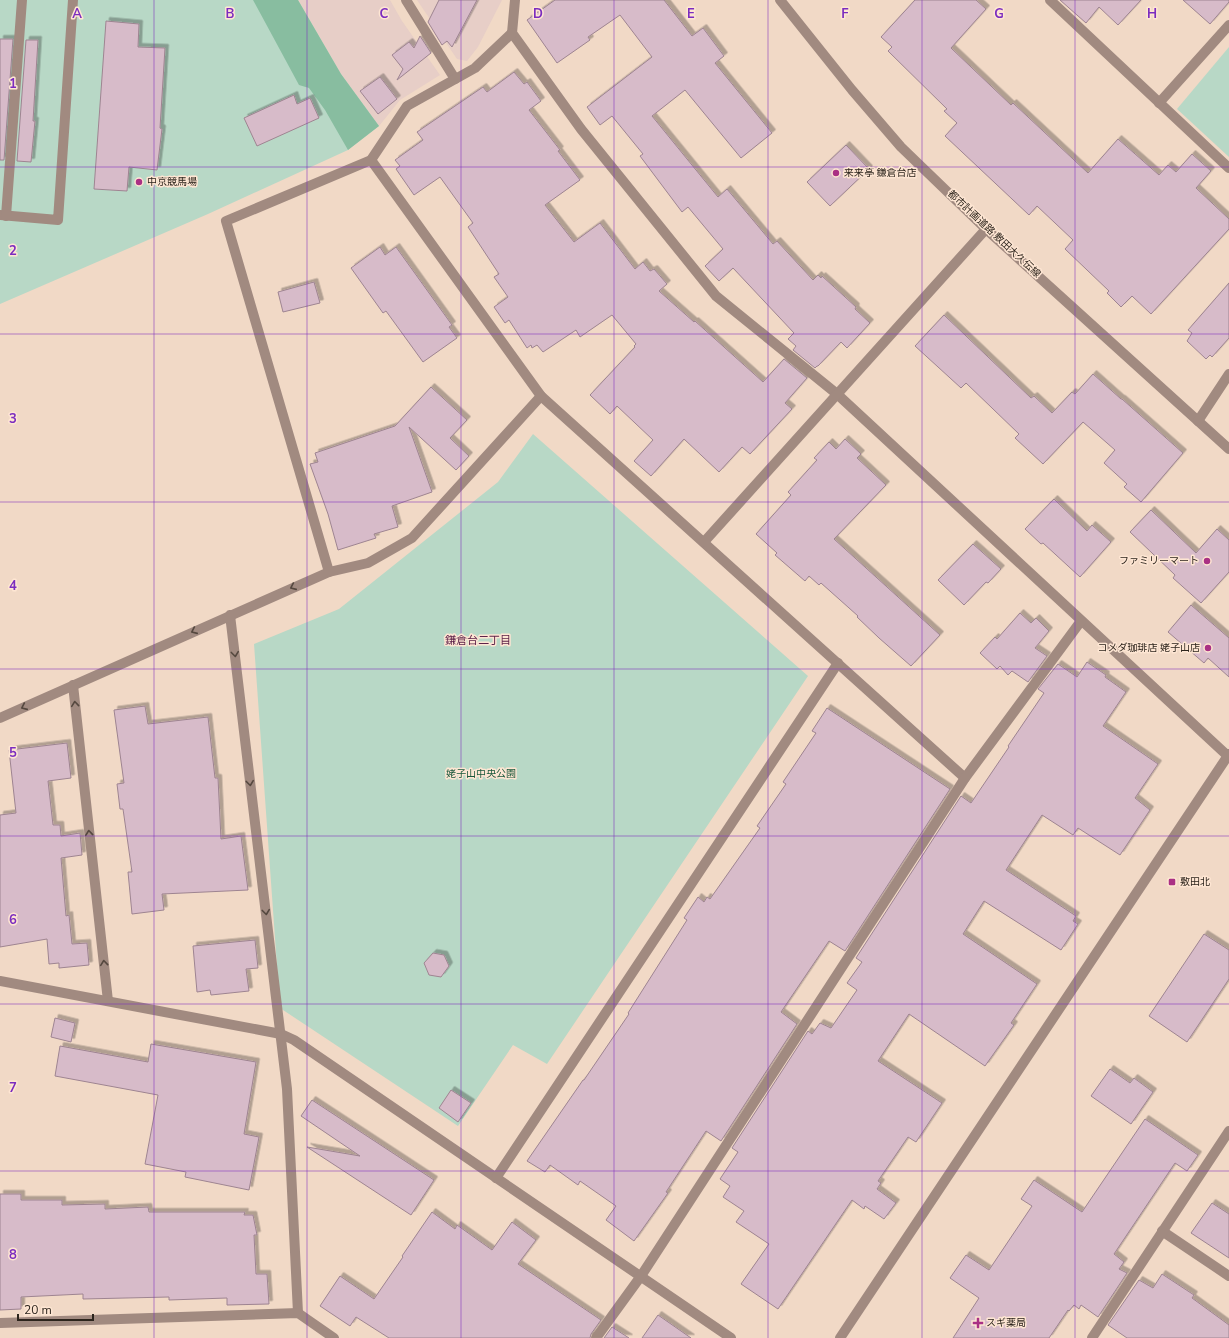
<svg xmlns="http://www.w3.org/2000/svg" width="1229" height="1338" viewBox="0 0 1229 1338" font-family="'Nunito Sans','Noto Sans JP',sans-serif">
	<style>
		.industrial { fill: #e7cec7 }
		.green { fill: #b8d8c6 }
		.forest { fill: #88bda0 }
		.building { fill: #d7bbc9; stroke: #9e8491; filter: url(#shadow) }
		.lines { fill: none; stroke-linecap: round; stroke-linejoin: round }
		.minor { stroke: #a18a80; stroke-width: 10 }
		.oneway { stroke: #55483f }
		.grid { fill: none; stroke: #7b2cbf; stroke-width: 1; stroke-opacity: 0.55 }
		.poi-dot { fill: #aa3084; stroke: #fee6d3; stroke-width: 1.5 }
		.labels { text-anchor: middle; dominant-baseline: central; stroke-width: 3; stroke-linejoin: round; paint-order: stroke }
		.poi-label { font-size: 10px; fill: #2c241c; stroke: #fee6d3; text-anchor: start }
		.street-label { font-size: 10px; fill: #2c241c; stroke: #fee6d3 }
		.park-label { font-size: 10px; fill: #17573a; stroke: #fee6d3 }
		.neighbourhood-label { font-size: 11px; fill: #5e234a; stroke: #fee6d3 }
		.grid-label { font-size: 13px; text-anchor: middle; font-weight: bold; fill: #7b2cbf; stroke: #fee6d3; stroke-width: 3; stroke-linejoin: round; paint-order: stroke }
	</style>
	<defs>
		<filter id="shadow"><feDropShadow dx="3.5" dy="-3.5" stdDeviation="0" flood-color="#0004"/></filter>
	</defs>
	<rect width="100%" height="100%" fill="#f1d9c6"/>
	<g class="industrial">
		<polygon points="298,0 390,0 402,21 440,75 400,100 379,126 341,74"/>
		<polygon points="417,0 502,0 478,47 467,61 457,59"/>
	</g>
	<g class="green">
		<polygon points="0,0 298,0 341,74 379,126 348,150 208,214 0,304"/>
		<polygon points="1229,47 1229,157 1177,109"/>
		<polygon points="533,434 808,676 547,1064 513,1045 458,1126 280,1008 254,644 339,609 498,482"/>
	</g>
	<polygon class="forest" points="253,0 298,0 341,74 379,126 348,150 325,110 309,88 299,85"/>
	<g class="building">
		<polygon points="439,0 477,0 452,47 447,41 442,45 428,22"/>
		<polygon points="555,0 664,0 692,36 703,28 724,56 715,63 772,133 741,158 685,90 652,116 718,197 727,189 773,244 777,241 813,280 818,275 821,278 822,276 856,307 855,309 870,323 847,348 841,342 818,366 817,366 815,368 793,350 796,346 788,339 794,333 733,268 719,281 705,266 723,249 688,207 682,212 640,156 643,154 612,116 600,125 587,107 652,57 620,15 588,37 590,40 557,63 527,20"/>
		<polygon points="915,0 976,0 986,9 951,48 1011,105 1013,103 1088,173 1118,139 1159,175 1168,165 1176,172 1192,154 1211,171 1196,188 1229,219 1229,229 1151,314 1132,296 1121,307 1107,293 1109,291 1065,249 1073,240 1037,206 1029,215 945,136 957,123 944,111 947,109 888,51 892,47 881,37"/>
		<polygon points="1060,0 1141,0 1118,25 1099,7 1086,23"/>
		<polygon points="1183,0 1229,0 1229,2 1210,24"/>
		<polygon points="106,21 139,24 138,47 165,48 160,128 162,129 157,170 129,167 127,191 94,189"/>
		<polygon points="420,36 431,53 397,80 403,69 392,55 409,42 414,48"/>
		<polygon points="0,39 13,39 4,160 0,160"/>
		<polygon points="26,40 38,40 33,121 35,121 31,162 17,161"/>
		<polygon points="514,72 524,84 527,82 541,101 529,110 560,150 558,151 580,180 545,205 574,242 600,223 635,269 643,262 650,271 654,269 667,284 659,291 694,322 695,321 763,382 784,359 807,378 785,403 792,409 750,454 742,447 719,472 684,439 651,476 634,461 653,440 617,406 610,414 590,395 635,347 634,346 636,344 612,315 580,337 576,330 543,352 537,345 532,348 531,345 527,348 509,320 505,323 494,307 508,297 494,277 499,274 468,227 473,223 440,177 414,195 396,169 400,166 395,160 423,140 417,132 483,87 487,92"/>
		<polygon points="380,77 397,99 378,114 360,91"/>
		<polygon points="294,95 297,104 310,98 319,118 257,146 244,118"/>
		<polygon points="846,145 869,169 830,206 807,182"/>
		<polygon points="380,247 385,255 396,247 452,325 449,327 457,338 423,362 386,311 383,313 351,268"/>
		<polygon points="314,282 320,303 283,312 278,292"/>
		<polygon points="1229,283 1229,338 1212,357 1210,355 1206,359 1187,341 1192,333 1188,330"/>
		<polygon points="944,315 1031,398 1034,396 1052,413 1072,392 1075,394 1093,374 1121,399 1122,399 1183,453 1141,502 1124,487 1127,484 1104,463 1115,450 1083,422 1043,464 1015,438 1019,434 966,383 961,388 915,346"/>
		<polygon points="431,387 467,420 450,438 469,456 456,470 409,427 432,492 392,506 398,527 374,534 376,538 338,550 328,514 310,464 318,462 315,453 395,426"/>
		<polygon points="845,439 861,454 857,458 886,485 834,539 940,635 911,666 879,638 857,617 858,616 821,583 819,585 809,576 805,581 775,555 777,553 756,534 791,495 788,492 817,460 814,458 829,442 836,449"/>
		<polygon points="1054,499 1087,531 1092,525 1111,542 1080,577 1043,543 1041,544 1025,529"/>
		<polygon points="1151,510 1196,553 1217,529 1229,540 1229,572 1201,603 1173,578 1175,575 1130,532"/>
		<polygon points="973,544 1001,569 988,583 986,582 964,605 938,580"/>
		<polygon points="1191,605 1229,638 1229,677 1208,658 1204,663 1168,632"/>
		<polygon points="1020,613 1031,623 1036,618 1049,631 1035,648 1047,656 1028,682 1012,671 1008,675 1000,666 997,669 980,653 995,637 997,639"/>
		<polygon points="1087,662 1106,675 1105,677 1126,692 1103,726 1158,764 1135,798 1150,810 1120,855 1078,828 1073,835 1042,815 1006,870 1076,916 1073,921 1078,924 1061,950 984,901 963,934 1037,984 1011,1023 1014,1025 985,1066 909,1014 878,1061 942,1103 916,1142 908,1137 878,1181 881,1183 877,1189 896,1203 884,1219 865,1206 864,1209 852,1200 778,1309 741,1284 769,1244 736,1222 744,1211 723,1197 730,1186 720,1179 738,1152 732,1148 808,1031 812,1034 820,1023 831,1028 857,990 847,983 862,962 856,958 961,796 971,803 1009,747 1008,746 1044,693 1038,689 1058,664 1077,677"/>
		<polygon points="145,706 148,724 208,717 215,778 218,778 221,839 241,836 248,890 162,894 164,910 132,914 128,872 132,872 123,809 120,809 117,784 124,783 114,710"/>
		<polygon points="827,708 950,789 845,951 829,941 781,1012 797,1024 721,1141 706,1131 666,1192 668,1193 634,1241 606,1220 616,1206 580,1181 578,1185 550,1165 545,1172 527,1161 583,1080 584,1080 629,1014 628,1013 687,920 684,918 698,897 704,902 707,897 710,899 760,828 757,826 786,784 783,782 816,733 812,731"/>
		<polygon points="67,743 71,778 48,781 53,825 60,825 61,836 80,833 82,855 61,858 66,916 69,915 72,944 87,943 89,965 59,968 59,963 49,964 47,939 0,947 0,815 16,813 9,750"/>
		<polygon points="1204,934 1229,950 1229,979 1187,1042 1149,1016"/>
		<polygon points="255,940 258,968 246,969 249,991 211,995 210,990 197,992 193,946"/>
		<polygon points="433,953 444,955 449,966 441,977 429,975 424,963"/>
		<polygon points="55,1018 75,1023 71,1042 51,1037"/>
		<polygon points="151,1044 256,1062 244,1134 259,1137 249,1190 185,1177 186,1172 145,1164 158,1095 55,1076 60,1046 148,1062"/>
		<polygon points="1110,1069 1130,1083 1134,1078 1153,1092 1131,1124 1091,1096"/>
		<polygon points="451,1090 471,1103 458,1122 439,1108"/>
		<polygon points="312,1100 434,1180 411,1215 307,1147 360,1156 301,1116"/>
		<polygon points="1145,1119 1198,1155 1187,1171 1175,1163 1114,1254 1124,1262 1119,1269 1127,1273 1098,1317 1081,1305 1079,1309 1074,1305 1069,1311 1068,1310 1049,1338 953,1338 979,1298 950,1278 966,1255 989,1270 1032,1206 1021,1199 1034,1180 1082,1212"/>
		<polygon points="0,1194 21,1194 21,1200 62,1200 62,1205 105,1204 105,1209 148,1207 149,1212 245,1212 244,1215 253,1215 257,1235 254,1235 256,1274 267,1274 269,1304 227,1305 227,1298 169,1300 169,1297 83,1299 83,1294 21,1297 21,1309 0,1310"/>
		<polygon points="1212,1203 1229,1214 1229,1258 1191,1233"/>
		<polygon points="432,1212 455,1229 457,1225 492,1250 512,1222 536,1240 518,1264 601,1320 591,1334 590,1338 389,1338 356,1317 350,1326 320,1306 340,1276 374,1299 403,1257 402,1256"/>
		<polygon points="1162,1274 1194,1295 1192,1298 1229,1325 1229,1338 1127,1338 1108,1325 1139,1280 1153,1288"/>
		<polygon points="658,1315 691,1338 642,1338"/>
		<polygon points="612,1327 629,1338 604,1338"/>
	</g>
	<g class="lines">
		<g class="minor">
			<polyline points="406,0 455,79"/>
			<polyline points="515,0 512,33 581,129 716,296 837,394 1229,757"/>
			<polyline points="780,0 852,90 901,147 986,229 1229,449"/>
			<polyline points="1050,0 1229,168"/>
			<polyline points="1159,103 1229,25"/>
			<polyline points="371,160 541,396 965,778"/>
			<polyline points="0,215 58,220 73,0"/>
			<polyline points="6,216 22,0"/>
			<polyline points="1198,421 1229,374"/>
			<polyline points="704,542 986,229"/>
			<polyline points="329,572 226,221 371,160 407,106 475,68 512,33"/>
			<polyline points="230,615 287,1089 298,1313"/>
			<polyline points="73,685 108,1001"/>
			<polyline points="0,718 329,572 368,563 412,538 541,396"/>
			<polyline points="0,981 281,1034 294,1040 731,1338"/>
			<polyline points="496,1178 838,663"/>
			<polyline points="1162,1231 1229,1276"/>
			<polyline points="0,1323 298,1313 334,1338"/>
			<polyline points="596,1338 641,1276 965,778 1081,621"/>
			<polyline points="840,1338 1229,754"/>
			<polyline points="1092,1338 1229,1131"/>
		</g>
	</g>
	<defs><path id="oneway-chevron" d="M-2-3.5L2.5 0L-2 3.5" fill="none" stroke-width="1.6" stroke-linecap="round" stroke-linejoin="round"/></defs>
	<g class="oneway">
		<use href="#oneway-chevron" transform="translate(293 587) rotate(156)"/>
		<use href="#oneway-chevron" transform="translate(194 631) rotate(156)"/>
		<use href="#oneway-chevron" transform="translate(235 654) rotate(83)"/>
		<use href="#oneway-chevron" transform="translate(75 704) rotate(-96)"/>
		<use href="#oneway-chevron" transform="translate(24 707) rotate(156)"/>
		<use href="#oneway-chevron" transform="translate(250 783) rotate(83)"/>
		<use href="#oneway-chevron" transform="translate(89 833) rotate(-96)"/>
		<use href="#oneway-chevron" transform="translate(266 912) rotate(83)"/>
		<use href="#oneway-chevron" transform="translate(104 963) rotate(-96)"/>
	</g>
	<path class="grid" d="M154,0V1338M307,0V1338M461,0V1338M614,0V1338M768,0V1338M922,0V1338M1075,0V1338M0,167H1229M0,334H1229M0,502H1229M0,669H1229M0,836H1229M0,1004H1229M0,1171H1229"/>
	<g class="poi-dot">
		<circle cx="836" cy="173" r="4"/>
		<circle cx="139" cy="182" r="4"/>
		<circle cx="1207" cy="561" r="4"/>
		<circle cx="1208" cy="648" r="4"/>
		<rect x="1168" y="878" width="8" height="8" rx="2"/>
		<path d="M976 1317h4v4h4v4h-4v4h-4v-4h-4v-4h4z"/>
	</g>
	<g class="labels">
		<g class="poi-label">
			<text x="844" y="173">来来亭 鎌倉台店</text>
			<text x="147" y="182">中京競馬場</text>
			<text x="1199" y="561" text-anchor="end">ファミリーマート</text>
			<text x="1200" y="648" text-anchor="end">コメダ珈琲店 姥子山店</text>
			<text x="1180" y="882">敷田北</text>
			<text x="986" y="1323">スギ薬局</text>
		</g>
		<g class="street-label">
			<text transform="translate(994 234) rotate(43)">都市計画道路 敷田大久伝線</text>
		</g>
		<g class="park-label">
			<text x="481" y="774">姥子山中央公園</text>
		</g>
		<g class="neighbourhood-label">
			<text x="478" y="640">鎌倉台二丁目</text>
		</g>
	</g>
	<g class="grid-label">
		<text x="77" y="18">A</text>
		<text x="230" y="18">B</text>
		<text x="384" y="18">C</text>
		<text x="538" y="18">D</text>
		<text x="691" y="18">E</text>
		<text x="845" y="18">F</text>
		<text x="999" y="18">G</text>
		<text x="1152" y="18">H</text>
		<text x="13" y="88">1</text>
		<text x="13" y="255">2</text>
		<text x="13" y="423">3</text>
		<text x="13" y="590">4</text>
		<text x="13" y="757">5</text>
		<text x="13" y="924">6</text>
		<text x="13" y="1092">7</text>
		<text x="13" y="1259">8</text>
	</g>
	<path d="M18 1314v6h75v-6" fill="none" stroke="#2c241c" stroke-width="2"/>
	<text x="24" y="1314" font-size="12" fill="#2c241c" stroke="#fee6d3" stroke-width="3" paint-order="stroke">20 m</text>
</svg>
